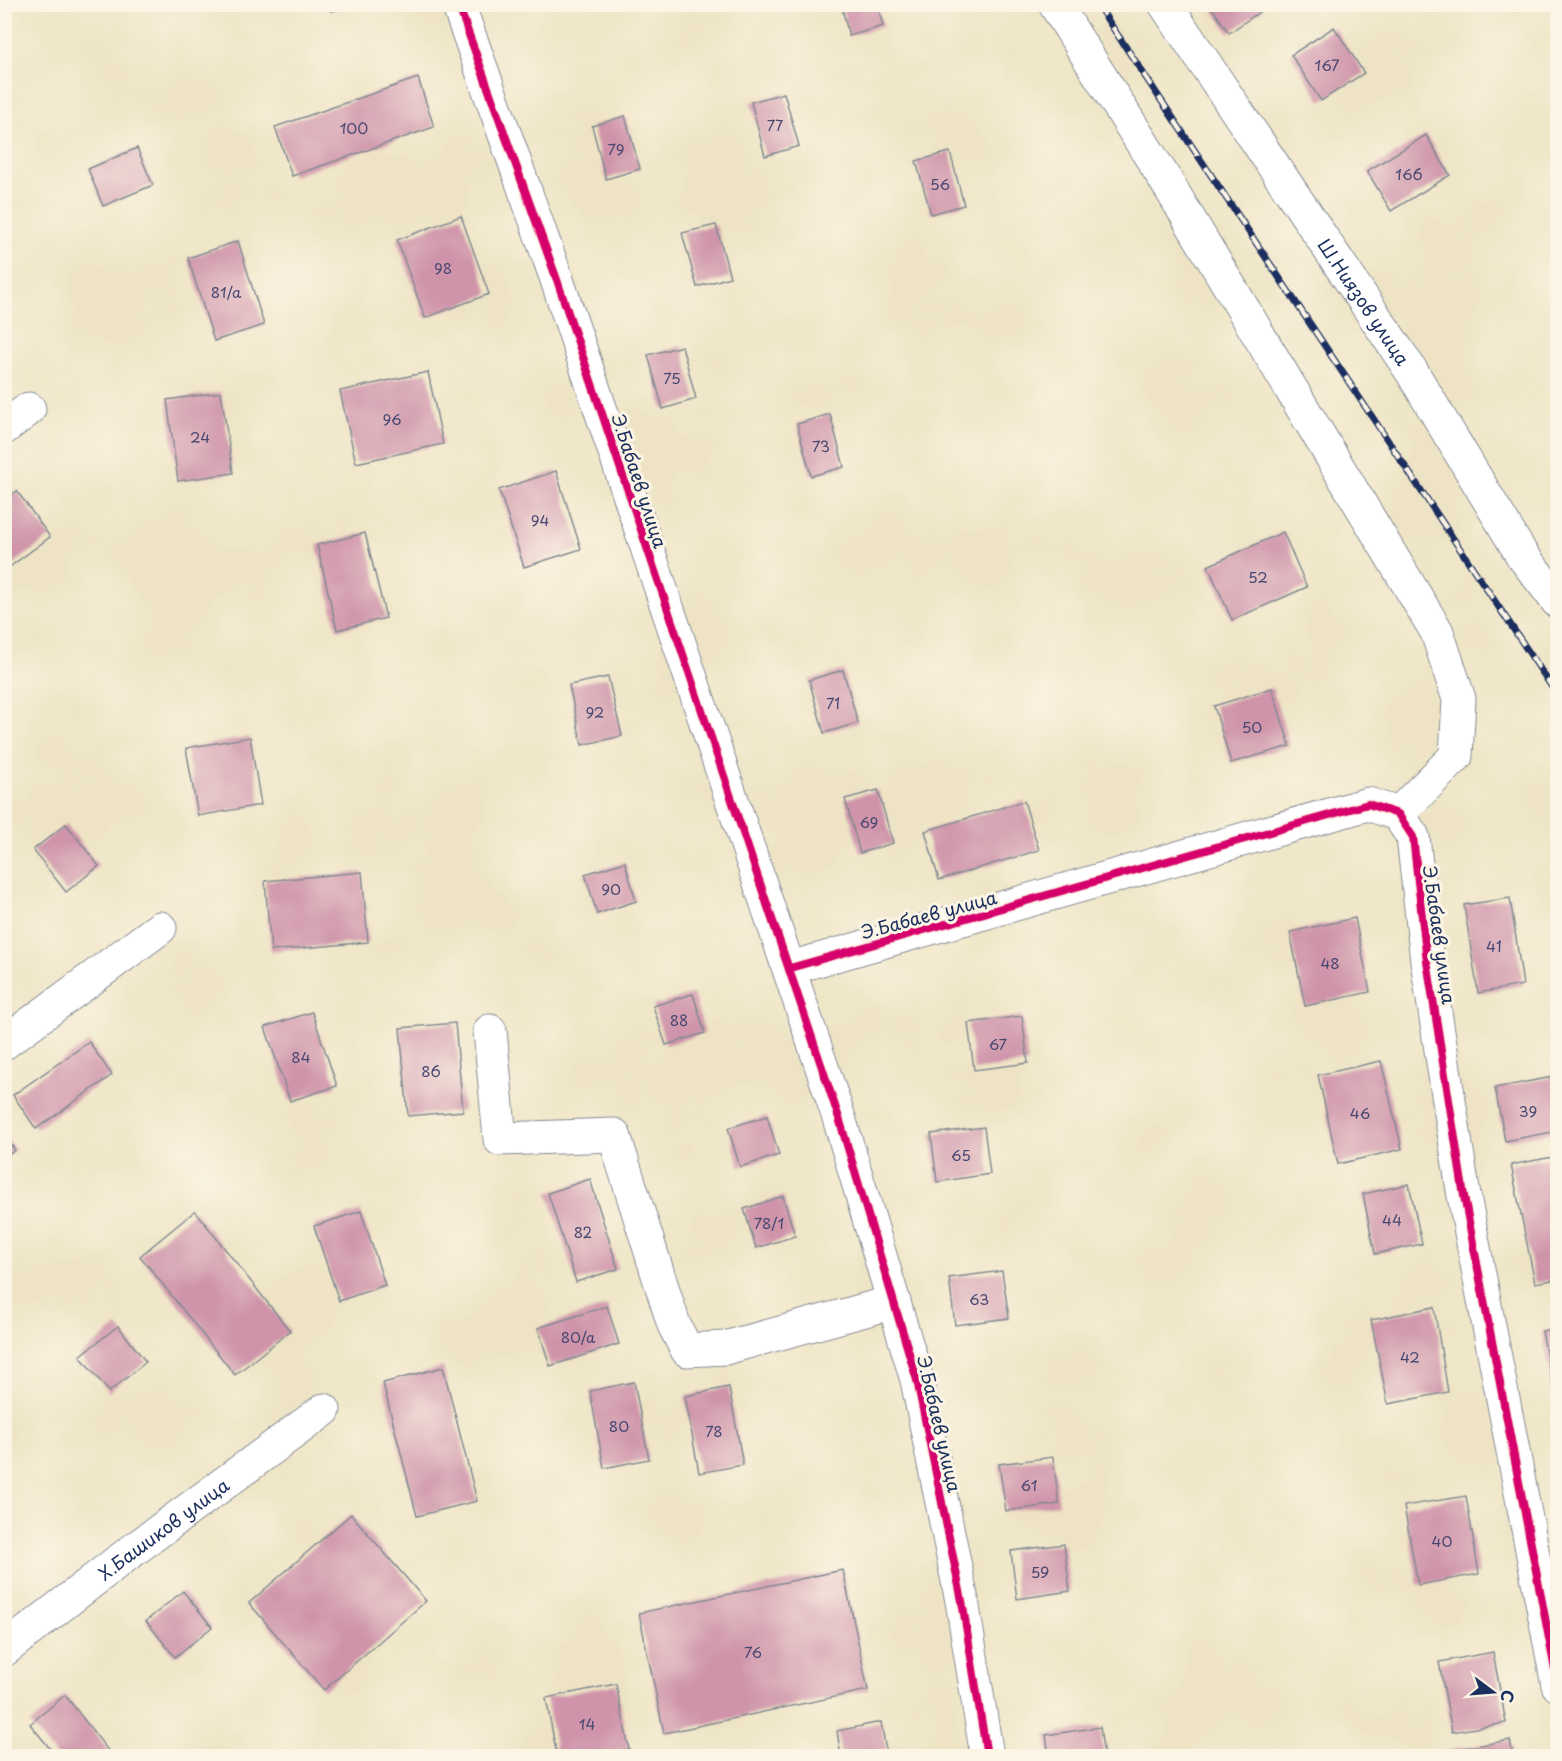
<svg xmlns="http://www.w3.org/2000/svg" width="1562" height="1761" viewBox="0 0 1562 1761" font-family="'Playpen Sans',sans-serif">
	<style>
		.building { fill: #cf94aa }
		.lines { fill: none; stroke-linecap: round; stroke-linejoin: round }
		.minor-casing { stroke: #848a92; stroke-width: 35 }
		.minor { stroke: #fff; stroke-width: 33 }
		.rail-casing { stroke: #1b2f5e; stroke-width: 7 }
		.rail { stroke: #fcf5e5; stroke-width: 4.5; stroke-dasharray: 14; stroke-linecap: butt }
		.cycleway-casing { stroke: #fcf5e5; stroke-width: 11 }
		.cycleway { stroke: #d6006c; stroke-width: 8 }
		.labels { text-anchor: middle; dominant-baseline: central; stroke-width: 6; stroke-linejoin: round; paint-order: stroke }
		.number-label { font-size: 15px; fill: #484871 }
		.street-label { font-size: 18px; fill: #1b2f5e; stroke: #fcf5e5 }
	</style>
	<rect width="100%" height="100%" fill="#fcf5e5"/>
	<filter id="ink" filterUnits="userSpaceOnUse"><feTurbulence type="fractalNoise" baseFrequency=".0167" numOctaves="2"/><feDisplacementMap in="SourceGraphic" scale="12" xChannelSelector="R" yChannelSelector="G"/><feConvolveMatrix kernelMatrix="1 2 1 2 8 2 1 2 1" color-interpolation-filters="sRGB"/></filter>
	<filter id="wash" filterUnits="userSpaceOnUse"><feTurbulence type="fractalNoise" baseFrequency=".008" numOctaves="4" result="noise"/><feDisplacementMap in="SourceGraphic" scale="24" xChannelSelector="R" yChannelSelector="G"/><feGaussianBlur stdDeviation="1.35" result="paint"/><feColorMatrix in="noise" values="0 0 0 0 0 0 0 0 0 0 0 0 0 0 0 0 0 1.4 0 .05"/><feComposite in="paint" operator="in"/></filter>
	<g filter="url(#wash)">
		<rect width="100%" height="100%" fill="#eee4c5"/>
		<g id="blocks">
			<g class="building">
				<polygon points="328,4 350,4 350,5 331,11"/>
				<polygon points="841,4 877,4 883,26 849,36"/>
				<polygon points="1209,4 1258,4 1262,10 1229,33"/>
				<polygon points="1334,27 1364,73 1321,101 1291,55"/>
				<polygon points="418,78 434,127 292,176 275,127"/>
				<polygon points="784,93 799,146 765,156 751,102"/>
				<polygon points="625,116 640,169 606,179 592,126"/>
				<polygon points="1426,135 1450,175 1391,211 1367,171"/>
				<polygon points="137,148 153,185 103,206 88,169"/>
				<polygon points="950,152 964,205 931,214 916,161"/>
				<polygon points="461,216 489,294 425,318 397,240"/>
				<polygon points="716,225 730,277 697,287 682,233"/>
				<polygon points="238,241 264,325 214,341 188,258"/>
				<polygon points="682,346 696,399 663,409 648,355"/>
				<polygon points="428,372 443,444 356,463 340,391"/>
				<polygon points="221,392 233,473 178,481 167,400"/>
				<polygon points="830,414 844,467 811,476 797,424"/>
				<polygon points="556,471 581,549 524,567 499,490"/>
				<polygon points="17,491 50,537 4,571 4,500"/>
				<polygon points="1283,532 1307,587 1232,620 1208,566"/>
				<polygon points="365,533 386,618 337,630 317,545"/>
				<polygon points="843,670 858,723 824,733 809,680"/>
				<polygon points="608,677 622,736 582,745 569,685"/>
				<polygon points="1272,688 1290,746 1231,763 1214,706"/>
				<polygon points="250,737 261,805 198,816 186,748"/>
				<polygon points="878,790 893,843 860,853 845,799"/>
				<polygon points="1024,801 1039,850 939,880 925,831"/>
				<polygon points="66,824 99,866 66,892 33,850"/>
				<polygon points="625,862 636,901 597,914 585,874"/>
				<polygon points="362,872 368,942 271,951 265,881"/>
				<polygon points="1510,898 1523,985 1478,993 1464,905"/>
				<polygon points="1355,918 1370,992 1305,1006 1290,932"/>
				<polygon points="693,994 705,1033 666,1045 653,1006"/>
				<polygon points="312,1012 337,1086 290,1101 265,1027"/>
				<polygon points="1022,1016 1028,1063 974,1070 968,1023"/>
				<polygon points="455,1023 463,1111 408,1116 400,1028"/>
				<polygon points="89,1042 112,1075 36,1129 13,1095"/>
				<polygon points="1381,1061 1402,1149 1338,1164 1318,1075"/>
				<polygon points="1558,1076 1558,1131 1505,1141 1495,1088"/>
				<polygon points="767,1116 779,1155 740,1167 728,1128"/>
				<polygon points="984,1127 990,1174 937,1182 931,1134"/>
				<polygon points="4,1135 15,1150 4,1158"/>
				<polygon points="1558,1156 1558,1279 1535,1283 1511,1165"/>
				<polygon points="590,1179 618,1269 576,1282 548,1193"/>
				<polygon points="1409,1184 1422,1244 1375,1254 1363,1194"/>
				<polygon points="783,1196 795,1236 756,1248 744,1209"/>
				<polygon points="195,1211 290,1331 235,1375 140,1256"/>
				<polygon points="361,1211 385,1285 339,1301 314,1226"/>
				<polygon points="1002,1271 1009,1318 955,1325 949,1278"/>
				<polygon points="607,1306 619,1344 550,1366 538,1328"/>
				<polygon points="1434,1307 1448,1392 1388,1404 1371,1320"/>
				<polygon points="118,1326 146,1362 109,1392 80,1356"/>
				<polygon points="1558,1328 1558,1403 1556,1403 1542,1331"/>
				<polygon points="443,1367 477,1501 417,1516 383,1383"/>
				<polygon points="634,1382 649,1459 604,1468 590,1391"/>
				<polygon points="729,1387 743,1465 699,1473 685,1396"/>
				<polygon points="1053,1457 1059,1504 1006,1511 999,1464"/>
				<polygon points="1466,1496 1479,1574 1418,1585 1404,1506"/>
				<polygon points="351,1514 426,1601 324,1690 249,1603"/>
				<polygon points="1064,1544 1070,1591 1017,1599 1011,1551"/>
				<polygon points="843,1570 868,1690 664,1733 639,1613"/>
				<polygon points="183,1591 212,1627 175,1657 146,1621"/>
				<polygon points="1493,1652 1506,1723 1452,1732 1439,1662"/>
				<polygon points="616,1684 629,1749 591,1756 557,1756 546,1698"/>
				<polygon points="65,1695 110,1753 106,1756 56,1756 30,1724"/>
				<polygon points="881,1722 887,1756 841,1756 837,1731"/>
				<polygon points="1100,1727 1104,1756 1049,1756 1046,1735"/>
				<polygon points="1510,1740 1513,1756 1447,1756 1446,1751"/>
			</g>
		</g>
	</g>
	<g filter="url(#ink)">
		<use href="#blocks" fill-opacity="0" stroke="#848a92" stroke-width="1.5"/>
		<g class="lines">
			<defs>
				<g id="minor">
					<polyline points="458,4 556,277 839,1118 917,1380 962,1601 987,1756"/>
					<polyline points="1055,4 1171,189 1437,632 1459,699 1456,756 1398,814"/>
					<path id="s1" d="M1165,4L1412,372L1522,555L1558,602"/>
					<polyline points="4,428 29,409"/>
					<polyline points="790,968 1368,804 1398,814 1413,837 1427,961 1464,1196 1558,1685"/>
					<polyline points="490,1031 500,1139 614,1135 674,1325 687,1350 725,1348 894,1302"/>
					<polyline points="4,1043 160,928"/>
					<path id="s2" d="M4,1650L117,1562L324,1410"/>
				</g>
			</defs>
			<use href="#minor" class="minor-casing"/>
			<use href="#minor" class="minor"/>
			<defs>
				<polyline id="rail" points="1097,4 1558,696"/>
			</defs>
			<use href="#rail" class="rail-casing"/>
			<use href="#rail" class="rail"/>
			<defs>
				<g id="cycleway">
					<polyline points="458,4 556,277 839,1118 917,1380 962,1601 987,1756"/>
					<polyline points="790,968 1368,804 1398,814 1413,837 1427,961 1464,1196 1558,1685"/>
				</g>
			</defs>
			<use href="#cycleway" class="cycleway-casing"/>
			<use href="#cycleway" class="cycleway"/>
		</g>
	</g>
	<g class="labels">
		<g class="number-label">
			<text x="1327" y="64">167</text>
			<text x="775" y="124">77</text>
			<text x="354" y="127">100</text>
			<text x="616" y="148">79</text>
			<text x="1409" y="173">166</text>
			<text x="940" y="183">56</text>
			<text x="443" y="267">98</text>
			<text x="226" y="291">81/а</text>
			<text x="672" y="377">75</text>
			<text x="392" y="418">96</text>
			<text x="200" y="436">24</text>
			<text x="821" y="445">73</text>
			<text x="540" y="519">94</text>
			<text x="1258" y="576">52</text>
			<text x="833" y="702">71</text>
			<text x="595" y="711">92</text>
			<text x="1252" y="726">50</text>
			<text x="869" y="821">69</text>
			<text x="611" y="888">90</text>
			<text x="1494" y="945">41</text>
			<text x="1330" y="962">48</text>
			<text x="679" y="1019">88</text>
			<text x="998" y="1043">67</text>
			<text x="301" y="1056">84</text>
			<text x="431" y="1070">86</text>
			<text x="1528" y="1110">39</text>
			<text x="1360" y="1112">46</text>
			<text x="961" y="1154">65</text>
			<text x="1392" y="1219">44</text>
			<text x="769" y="1222">78/1</text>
			<text x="583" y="1231">82</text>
			<text x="979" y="1298">63</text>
			<text x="578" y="1336">80/а</text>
			<text x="1410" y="1356">42</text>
			<text x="619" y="1425">80</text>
			<text x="714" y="1430">78</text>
			<text x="1029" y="1484">61</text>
			<text x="1442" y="1540">40</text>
			<text x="1040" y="1571">59</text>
			<text x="753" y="1651">76</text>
			<text x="587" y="1723">14</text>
		</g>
		<g class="street-label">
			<text stroke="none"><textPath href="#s1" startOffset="358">Ш.Ниязов улица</textPath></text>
			<text transform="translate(640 481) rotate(72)">Э.Бабаев улица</text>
			<text transform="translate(929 914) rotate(-15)">Э.Бабаев улица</text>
			<text transform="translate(1440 935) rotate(82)">Э.Бабаев улица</text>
			<text transform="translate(940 1424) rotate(77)">Э.Бабаев улица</text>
			<text stroke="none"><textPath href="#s2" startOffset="200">Х.Башиков улица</textPath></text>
		</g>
	</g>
	<rect width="1562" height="1761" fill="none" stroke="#fcf5e5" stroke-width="24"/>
	<g transform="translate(1493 1692) rotate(106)" stroke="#fcf5e5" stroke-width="4.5" paint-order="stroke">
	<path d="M0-4.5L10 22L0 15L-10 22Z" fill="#1b2f5e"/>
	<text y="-9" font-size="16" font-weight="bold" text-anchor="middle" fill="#1b2f5e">С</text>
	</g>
</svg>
